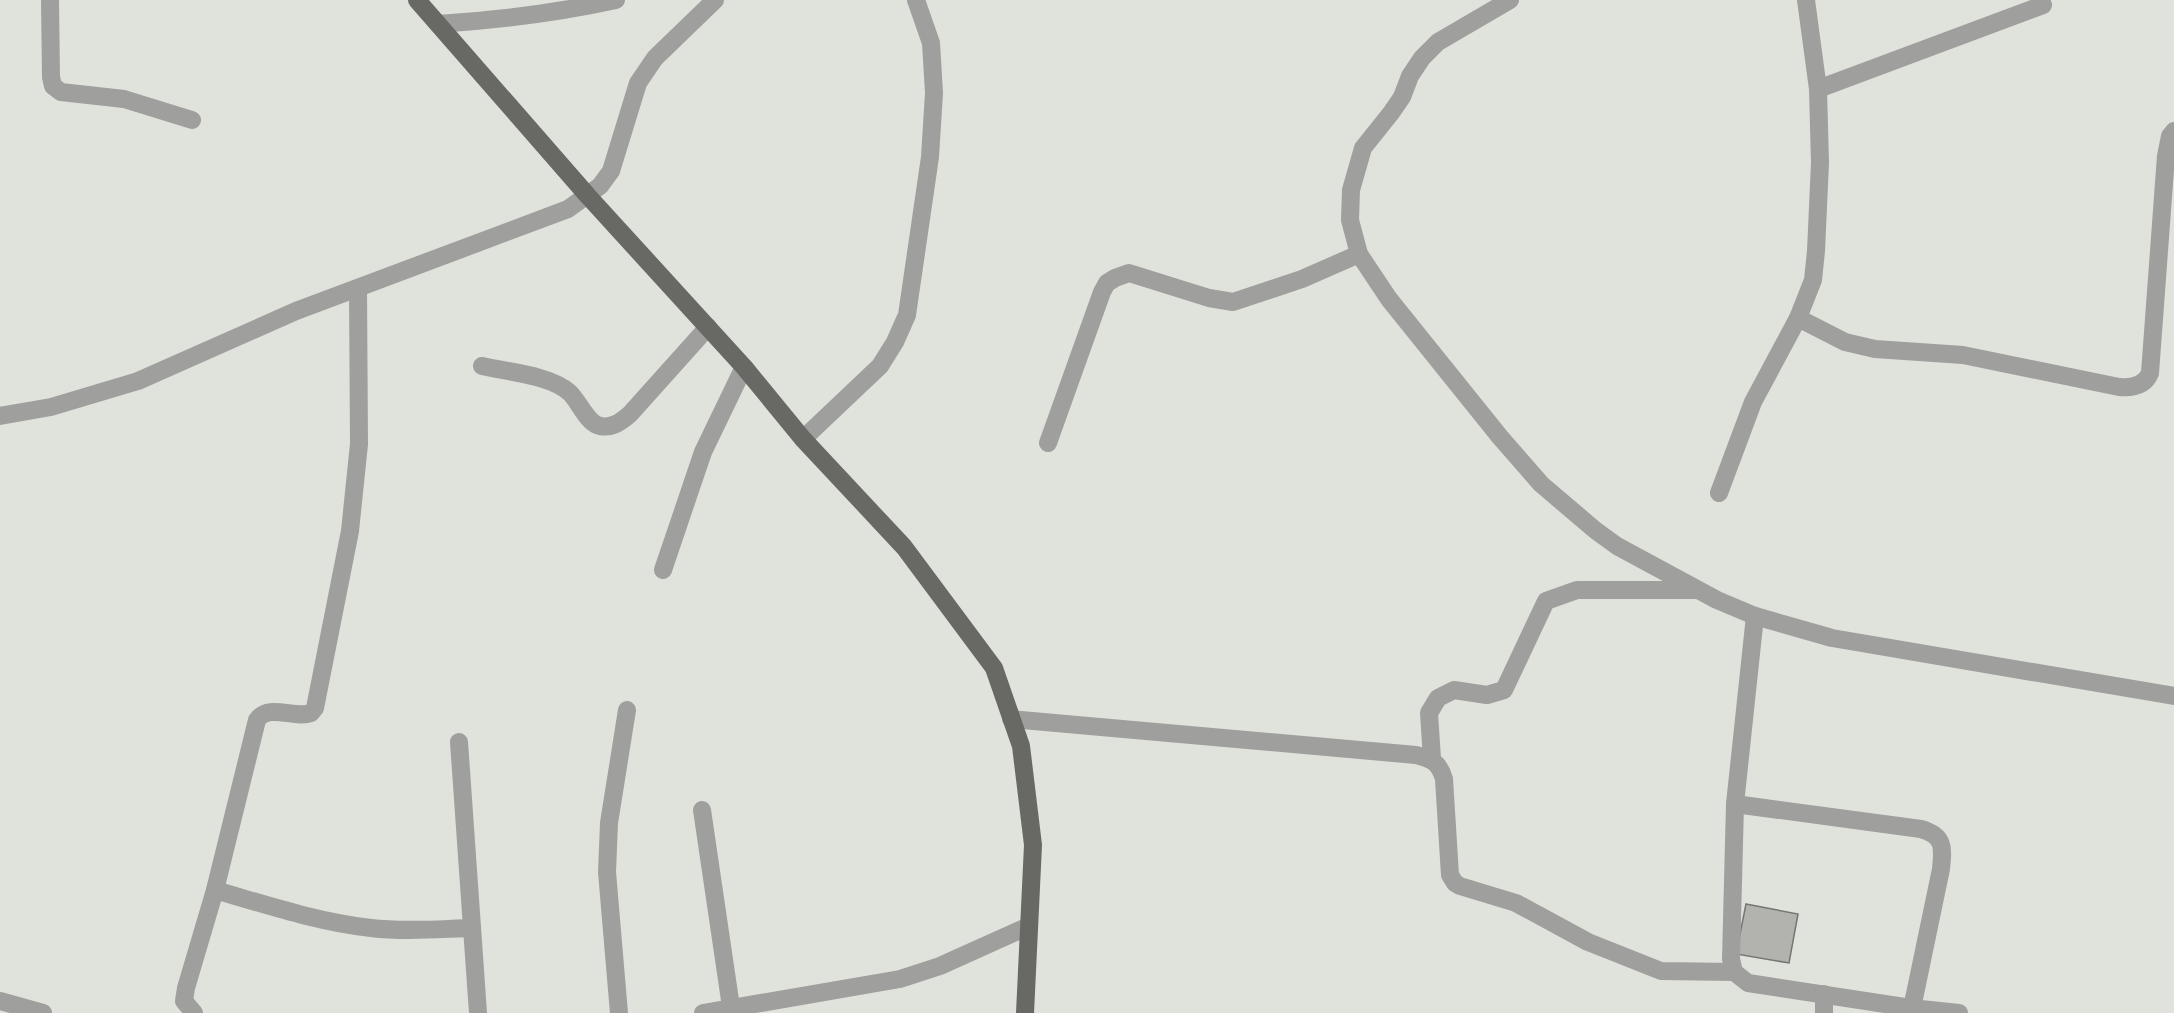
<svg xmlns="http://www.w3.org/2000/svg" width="2174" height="1013" viewBox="0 0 2174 1013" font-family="Overpass,sans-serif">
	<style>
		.building { fill: #b2b3ae; stroke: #747671; stroke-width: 1.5 }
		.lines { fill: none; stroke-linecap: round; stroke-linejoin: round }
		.minor { stroke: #9f9f9d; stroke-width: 18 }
		.major { stroke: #686965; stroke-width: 18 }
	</style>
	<rect width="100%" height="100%" fill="#e0e2dc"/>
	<polygon class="building" points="1746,904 1798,914 1789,963 1736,954"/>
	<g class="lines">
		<g class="minor">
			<polyline points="50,0 51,77 53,86 61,92 124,99 192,120"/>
			<polyline points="1510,0 1438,42 1422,58 1410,76 1402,97 1391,113 1363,148 1351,190 1350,220 1359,254 1389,299 1500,437 1541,484 1595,530 1617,546 1717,600 1755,616 1832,638 2174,696"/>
			<path d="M1806,0L1818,89L1820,163L1816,251L1813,280L1798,318L1845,342L1875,349L1963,355L2119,387C2132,388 2145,386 2150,373L2166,156L2170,136L2174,131"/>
			<path d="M438,24C498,20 557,13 616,0"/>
			<polyline points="1818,89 2043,5"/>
			<path d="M482,366C507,372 551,375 570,393C579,402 586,420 597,425C610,430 621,422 630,414L708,327"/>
			<polyline points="0,416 51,407 138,381 296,311 568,209 600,186 611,171 638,83 655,58 715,0"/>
			<polyline points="803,439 880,366 895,342 907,315 930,157 934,93 931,43 916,0"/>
			<polyline points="1048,443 1102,292 1107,283 1115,278 1129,273 1209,298 1233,302 1302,279 1359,254"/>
			<polyline points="1719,493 1753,402 1798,318"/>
			<polyline points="663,570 703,452 744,367"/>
			<polyline points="1755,616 1735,804 1731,959 1734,972 1748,983 1911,1008 1959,1013"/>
			<path d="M1011,719L1416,755C1432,759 1439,762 1444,779L1450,875L1455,883L1460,886L1516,903L1588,942L1661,971L1734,972"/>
			<polyline points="459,742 478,1013"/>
			<polyline points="1432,759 1429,713 1438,698 1454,690 1487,695 1504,690 1546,601 1577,590 1695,590"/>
			<path d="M1735,804L1921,829C1945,836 1943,848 1941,869L1911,1013"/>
			<polyline points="702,810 731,1007"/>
			<path d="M215,890C267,905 318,922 371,928C404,932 438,929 472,928"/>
			<polyline points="0,1001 43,1013"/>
			<path d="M194,1013L184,1001L186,988L215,890L257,720C269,703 294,719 311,713L315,708L350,531L359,444L358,289"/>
			<polyline points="619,1013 607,872 609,823 627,710"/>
			<polyline points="703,1013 900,979 940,966 1029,926"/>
			<polyline points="1824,1013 1824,994"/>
		</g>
		<polyline class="major" points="417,0 588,196 744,367 803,439 904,547 994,668 1021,746 1033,845 1025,1013"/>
	</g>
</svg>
